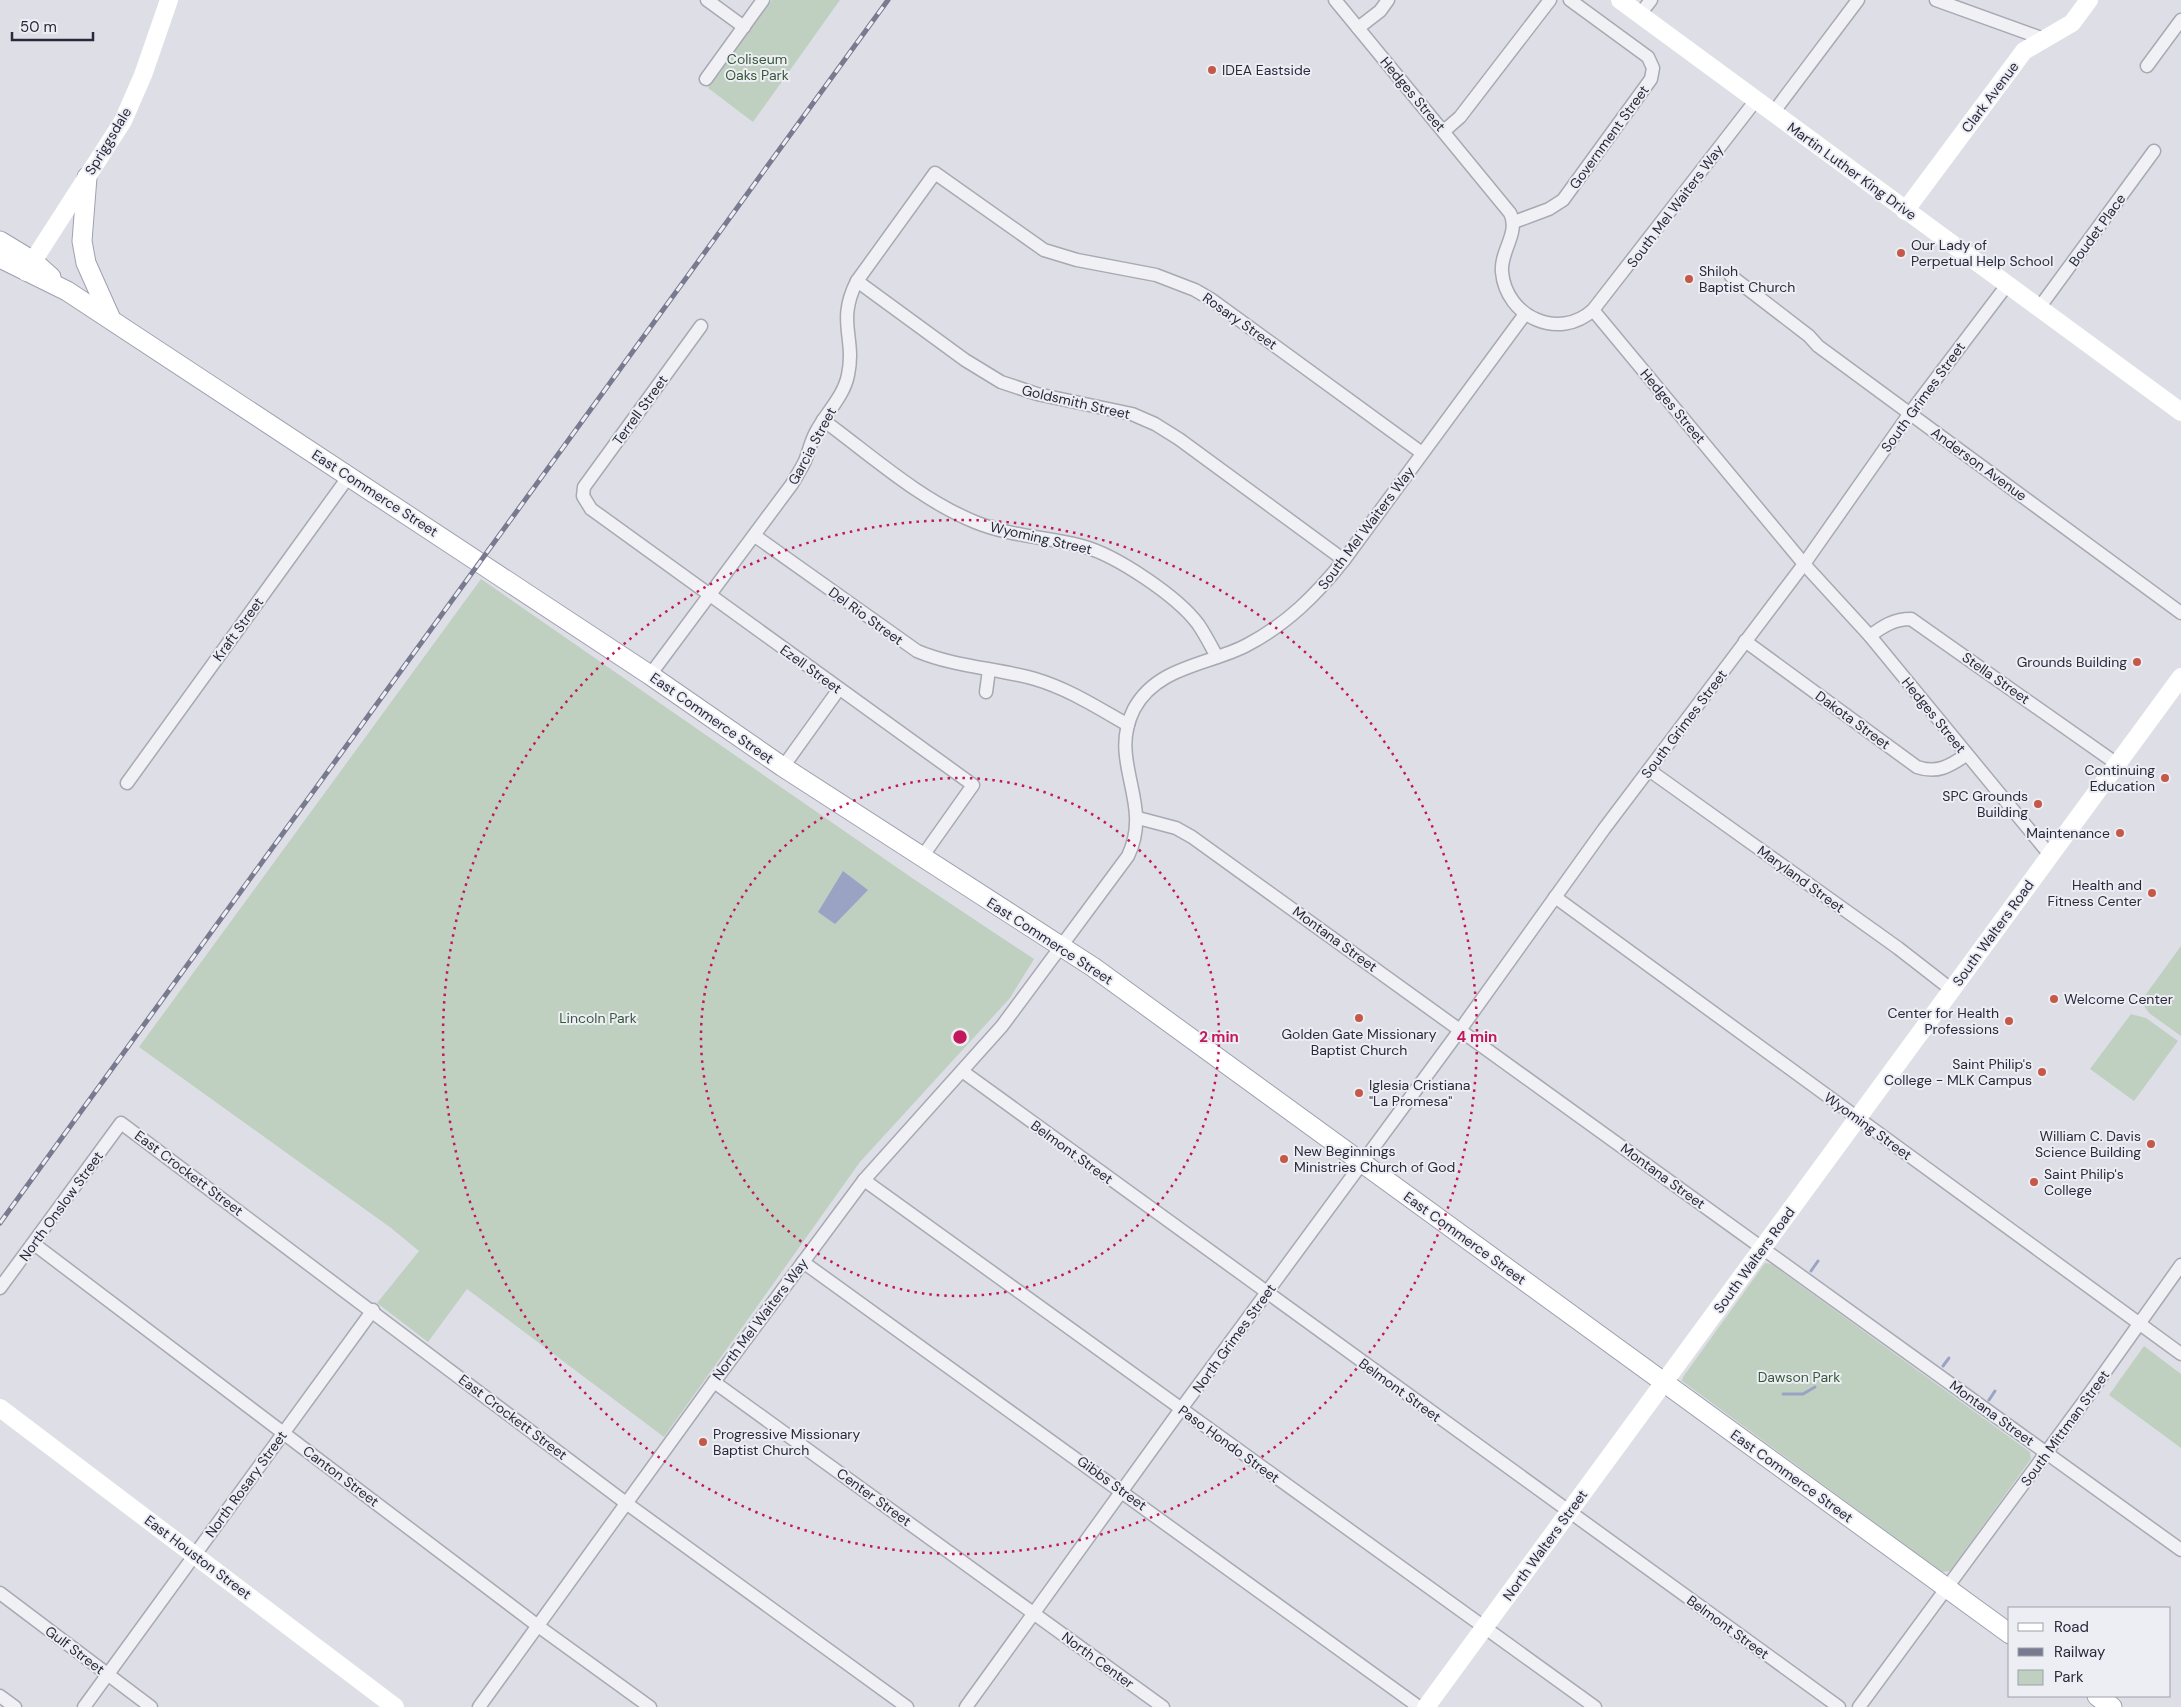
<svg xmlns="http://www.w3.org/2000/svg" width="2181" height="1707" viewBox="0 0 2181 1707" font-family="'DM Sans',sans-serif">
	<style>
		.green { fill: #bfd0c0 }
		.water { fill: #9aa3c4 }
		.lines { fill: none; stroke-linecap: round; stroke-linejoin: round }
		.stream { stroke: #9aa3c4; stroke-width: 3 }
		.street-casing { stroke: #a7a9b3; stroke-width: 15 }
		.primary-casing { stroke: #9ea0b1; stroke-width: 21 }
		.street { stroke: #f0f0f5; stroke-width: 12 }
		.secondary { stroke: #fff; stroke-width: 18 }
		.primary { stroke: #fff; stroke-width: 19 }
		.rail-casing { stroke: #787a8f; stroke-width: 5 }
		.rail { stroke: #edeef4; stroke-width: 3; stroke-dasharray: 9; stroke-linecap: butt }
		.ring { fill: none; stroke: #c2185b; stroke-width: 2.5; stroke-dasharray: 2.5 5 }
		.poi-dot { fill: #c55949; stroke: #edeef4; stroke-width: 2 }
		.labels { text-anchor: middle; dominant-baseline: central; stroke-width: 4; stroke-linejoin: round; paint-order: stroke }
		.park-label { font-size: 14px; fill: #365739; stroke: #edeef4 }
		.poi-label { font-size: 14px; fill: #282a3c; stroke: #edeef4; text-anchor: start }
		.street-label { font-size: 14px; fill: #282a3c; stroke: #edeef4 }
		.centre { fill: #c2185b; stroke: #edeef4; stroke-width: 2.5 }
		.ring-label { font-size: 15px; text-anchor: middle; font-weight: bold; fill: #c2185b; stroke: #edeef4; stroke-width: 4; stroke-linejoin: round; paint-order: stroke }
	</style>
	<rect width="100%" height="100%" fill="#dedfe6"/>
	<g class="green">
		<polygon points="772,0 840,0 753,122 708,88"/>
		<polygon points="481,579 915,880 1034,959 1010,998 860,1162 664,1437 467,1289 428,1342 377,1303 419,1251 391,1228 139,1047"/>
		<polygon points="2181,946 2181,1036 2149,1013 2141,1001"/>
		<polygon points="2131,1014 2146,1018 2178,1041 2134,1101 2090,1069"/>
		<polygon points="1765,1263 1771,1264 2030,1452 2031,1459 1950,1571 1942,1572 1682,1381 1683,1377"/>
		<polygon points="2144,1346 2181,1374 2181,1448 2109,1395"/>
	</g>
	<polygon class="water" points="843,871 868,890 835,924 818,912"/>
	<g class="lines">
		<g class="stream">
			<polyline points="1811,1271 1818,1261"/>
			<polyline points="1943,1366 1949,1358"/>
			<polyline points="1783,1394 1803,1394 1815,1387"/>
			<polyline points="1989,1400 1995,1391"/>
		</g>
		<defs>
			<g id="street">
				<polyline points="707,0 744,27"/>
				<path d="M1335,0L1510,213C1520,233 1500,251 1502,272C1506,317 1559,341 1593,310L1756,100"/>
				<polyline points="1936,0 2044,39"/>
				<polyline points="1640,14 1651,0"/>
				<polyline points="1358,28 1380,11 1388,0"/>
				<polyline points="2147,66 2181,20"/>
				<polyline points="706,79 763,0"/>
				<polyline points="1773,113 1858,0"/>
				<polyline points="1444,131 1460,117 1550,0"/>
				<polyline points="1514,222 1549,209 1563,200 1651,79 1653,68 1648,57 1570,0"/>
				<polyline points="1731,276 1809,336 1818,346 2181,613"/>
				<polyline points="857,281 965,360 1001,382 1037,394 1132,414 1155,424 1179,439 1344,560"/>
				<polyline points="2039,308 2154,151"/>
				<polyline points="1593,310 1804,564 1870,636 2050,855"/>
				<polyline points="701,326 584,487 583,496 591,509 973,785 922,857"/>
				<path d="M823,420C872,456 919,499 975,522C1009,536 1047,537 1082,546C1116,555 1177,596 1198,624C1205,634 1211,646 1217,657"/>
				<path d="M755,536L917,651C955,667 996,668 1035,679C1069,689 1098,708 1128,725"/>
				<path d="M1870,636C1883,626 1894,619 1911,619L2117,764"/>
				<path d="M1745,641L1917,767C1937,774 1950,766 1966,755"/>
				<path d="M650,675L792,484C796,477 801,469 805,461C809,451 811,441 816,432C826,413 844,396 848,375C856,337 836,322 857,281L935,173L1044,250L1077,260L1156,275L1195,290L1212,300L1422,453"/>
				<polyline points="986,692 989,670"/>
				<polyline points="783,767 839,689"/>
				<polyline points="1649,770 1898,948 1952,990"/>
				<polyline points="127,783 349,476"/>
				<polyline points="1138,818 1176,828 1192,837 2181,1550"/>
				<polyline points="1555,897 2181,1354"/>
				<polyline points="962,1071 1839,1707"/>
				<polyline points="864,1180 1595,1707"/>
				<polyline points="34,1244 538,1626 650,1707"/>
				<polyline points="803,1262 1419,1707"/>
				<polyline points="0,1288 121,1123 626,1503 907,1707"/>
				<polyline points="714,1382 1163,1707"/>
				<polyline points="0,1593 151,1707"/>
				<polyline points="0,1696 15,1707"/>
				<polyline points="84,1707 373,1310"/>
				<path d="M479,1707L714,1382L864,1180L1002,1026L1128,856C1154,802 1107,762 1134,709C1157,666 1209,665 1247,645C1287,624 1316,595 1344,560L1525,314"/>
				<polyline points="966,1707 1181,1409 1460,1030 1604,829 1804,564 1910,413 2007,285"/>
				<polyline points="1859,1707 2085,1400 2181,1265"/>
			</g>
			<g id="primary">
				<polyline points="87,177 82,241 86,263 111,319"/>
				<polyline points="0,241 33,261 51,277"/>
				<polyline points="0,258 67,291 650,675 783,767 1093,967 2010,1634"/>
				<polyline points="2097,1696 2112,1707"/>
			</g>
		</defs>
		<use href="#street" class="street-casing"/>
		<use href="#primary" class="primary-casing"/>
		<use href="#street" class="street"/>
		<g class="secondary">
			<polyline points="1620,0 2181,412"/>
			<polyline points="1905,211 2024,51 2072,23 2089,0"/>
			<polyline points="26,272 123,121 143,75 169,0"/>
			<polyline points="0,1408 395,1707"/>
			<polyline points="1426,1707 2181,677"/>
		</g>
		<use href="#primary" class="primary"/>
		<defs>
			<polyline id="rail" points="0,1223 888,0"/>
		</defs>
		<use href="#rail" class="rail-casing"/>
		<use href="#rail" class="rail"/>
	</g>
	<g class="ring">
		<circle cx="960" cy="1037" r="259"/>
		<circle cx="960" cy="1037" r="517"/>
	</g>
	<g class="poi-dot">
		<circle cx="1212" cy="70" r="5"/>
		<circle cx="1901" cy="253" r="5"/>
		<circle cx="1689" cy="279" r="5"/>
		<circle cx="2137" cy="662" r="5"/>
		<circle cx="2165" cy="778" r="5"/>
		<circle cx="2038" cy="804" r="5"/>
		<circle cx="2120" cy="833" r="5"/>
		<circle cx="2152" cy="893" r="5"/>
		<circle cx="2054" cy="999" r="5"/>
		<circle cx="1359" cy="1018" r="5"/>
		<circle cx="2009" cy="1021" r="5"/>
		<circle cx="2042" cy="1072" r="5"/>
		<circle cx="1359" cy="1093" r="5"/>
		<circle cx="2151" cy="1144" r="5"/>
		<circle cx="1284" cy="1159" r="5"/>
		<circle cx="2034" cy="1182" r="5"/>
		<circle cx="703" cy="1442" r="5"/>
	</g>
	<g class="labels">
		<g class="park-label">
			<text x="757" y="59">Coliseum<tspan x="757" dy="16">Oaks Park</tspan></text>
			<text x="598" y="1018">Lincoln Park</text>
			<text x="1799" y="1377">Dawson Park</text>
		</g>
		<g class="poi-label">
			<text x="1222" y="70">IDEA Eastside</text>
			<text x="1911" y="245">Our Lady of<tspan x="1911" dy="16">Perpetual Help School</tspan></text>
			<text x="1699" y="271">Shiloh<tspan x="1699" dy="16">Baptist Church</tspan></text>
			<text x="2127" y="662" text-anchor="end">Grounds Building</text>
			<text x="2155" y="770" text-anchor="end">Continuing<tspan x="2155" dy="16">Education</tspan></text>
			<text x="2028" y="796" text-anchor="end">SPC Grounds<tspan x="2028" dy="16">Building</tspan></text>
			<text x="2110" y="833" text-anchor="end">Maintenance</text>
			<text x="2142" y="885" text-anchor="end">Health and<tspan x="2142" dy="16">Fitness Center</tspan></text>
			<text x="2064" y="999">Welcome Center</text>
			<text x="1999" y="1013" text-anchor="end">Center for Health<tspan x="1999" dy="16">Professions</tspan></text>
			<text x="1359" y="1034" text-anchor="middle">Golden Gate Missionary<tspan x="1359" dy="16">Baptist Church</tspan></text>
			<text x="2032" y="1064" text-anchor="end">Saint Philip's<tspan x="2032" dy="16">College - MLK Campus</tspan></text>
			<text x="1369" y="1085">Iglesia Cristiana<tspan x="1369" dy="16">"La Promesa"</tspan></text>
			<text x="2141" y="1136" text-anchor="end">William C. Davis<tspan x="2141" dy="16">Science Building</tspan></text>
			<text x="1294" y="1151">New Beginnings<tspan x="1294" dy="16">Ministries Church of God</tspan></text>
			<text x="2044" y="1174">Saint Philip's<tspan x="2044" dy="16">College</tspan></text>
			<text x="713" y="1434">Progressive Missionary<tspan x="713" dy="16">Baptist Church</tspan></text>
		</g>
		<g class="street-label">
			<text transform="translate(1413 94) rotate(50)">Hedges Street</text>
			<text transform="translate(1990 97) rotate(-53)">Clark Avenue</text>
			<text transform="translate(1609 137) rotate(-54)">Government Street</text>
			<text transform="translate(108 141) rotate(-59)">Spriggsdale</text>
			<text transform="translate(1852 171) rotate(36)">Martin Luther King Drive</text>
			<text transform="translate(1675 206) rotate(-53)">South Mel Waiters Way</text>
			<text transform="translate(2097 230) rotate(-54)">Boudet Place</text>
			<text transform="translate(1240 321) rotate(35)">Rosary Street</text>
			<text transform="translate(1923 397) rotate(-54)">South Grimes Street</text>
			<text transform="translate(1076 402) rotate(13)">Goldsmith Street</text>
			<text transform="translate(1673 406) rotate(50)">Hedges Street</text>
			<text transform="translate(640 410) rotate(-54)">Terrell Street</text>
			<text transform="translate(812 446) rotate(-62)">Garcia Street</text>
			<text transform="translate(1979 464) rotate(36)">Anderson Avenue</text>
			<text transform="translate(375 493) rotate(33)">East Commerce Street</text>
			<text transform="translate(1366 528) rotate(-53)">South Mel Waiters Way</text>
			<text transform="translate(1041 538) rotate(13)">Wyoming Street</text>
			<text transform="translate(866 616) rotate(36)">Del Rio Street</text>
			<text transform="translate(238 629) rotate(-54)">Kraft Street</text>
			<text transform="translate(811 669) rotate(36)">Ezell Street</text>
			<text transform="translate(1996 678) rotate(35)">Stella Street</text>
			<text transform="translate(1934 715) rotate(51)">Hedges Street</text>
			<text transform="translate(712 718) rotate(35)">East Commerce Street</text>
			<text transform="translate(1853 720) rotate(36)">Dakota Street</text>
			<text transform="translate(1684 724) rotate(-53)">South Grimes Street</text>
			<text transform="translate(1801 879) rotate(36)">Maryland Street</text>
			<text transform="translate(1993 933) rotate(-54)">South Walters Road</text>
			<text transform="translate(1335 939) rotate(36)">Montana Street</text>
			<text transform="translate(1050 941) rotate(33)">East Commerce Street</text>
			<text transform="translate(1868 1126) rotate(36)">Wyoming Street</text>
			<text transform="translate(1072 1152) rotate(36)">Belmont Street</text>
			<text transform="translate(189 1173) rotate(37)">East Crockett Street</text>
			<text transform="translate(1663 1176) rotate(36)">Montana Street</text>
			<text transform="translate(61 1206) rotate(-54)">North Onslow Street</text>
			<text transform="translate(1465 1238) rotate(36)">East Commerce Street</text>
			<text transform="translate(1754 1260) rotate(-54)">South Walters Road</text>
			<text transform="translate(760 1319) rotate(-53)">North Mel Waiters Way</text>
			<text transform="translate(1234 1338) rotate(-54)">North Grimes Street</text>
			<text transform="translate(1400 1390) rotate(36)">Belmont Street</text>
			<text transform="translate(1992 1413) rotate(36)">Montana Street</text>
			<text transform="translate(513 1417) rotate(37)">East Crockett Street</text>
			<text transform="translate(2065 1428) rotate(-54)">South Mittman Street</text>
			<text transform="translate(1229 1444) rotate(36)">Paso Hondo Street</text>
			<text transform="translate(341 1476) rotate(37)">Canton Street</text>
			<text transform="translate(1792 1476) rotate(36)">East Commerce Street</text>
			<text transform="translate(1112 1483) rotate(36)">Gibbs Street</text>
			<text transform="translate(246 1484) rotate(-54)">North Rosary Street</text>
			<text transform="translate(874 1497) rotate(36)">Center Street</text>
			<text transform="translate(1545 1545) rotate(-54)">North Walters Street</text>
			<text transform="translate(198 1557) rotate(37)">East Houston Street</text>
			<text transform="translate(1728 1627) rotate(36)">Belmont Street</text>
			<text transform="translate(75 1650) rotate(37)">Gulf Street</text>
			<text transform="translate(1098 1660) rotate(36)">North Center</text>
		</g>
	</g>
	<circle cx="960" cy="1037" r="8" class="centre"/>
	<g class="ring-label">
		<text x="1219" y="1042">2 min</text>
		<text x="1477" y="1042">4 min</text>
	</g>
	<rect x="2008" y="1607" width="162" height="90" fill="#edeef4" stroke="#9ea0aa"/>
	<rect x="2018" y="1623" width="25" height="8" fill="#ffffff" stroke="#9ea0aa"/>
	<text x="2054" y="1632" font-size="15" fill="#282a3c">Road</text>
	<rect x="2018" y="1648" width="25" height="8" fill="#787a8f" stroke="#9ea0aa"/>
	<text x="2054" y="1657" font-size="15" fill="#282a3c">Railway</text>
	<rect x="2018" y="1670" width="25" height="15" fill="#bfd0c0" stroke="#9ea0aa"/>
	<text x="2054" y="1682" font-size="15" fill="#282a3c">Park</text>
	<path d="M12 32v8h81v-8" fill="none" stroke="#282a3c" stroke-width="2.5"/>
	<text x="20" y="32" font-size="15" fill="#282a3c" stroke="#edeef4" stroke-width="4" paint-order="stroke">50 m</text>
</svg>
